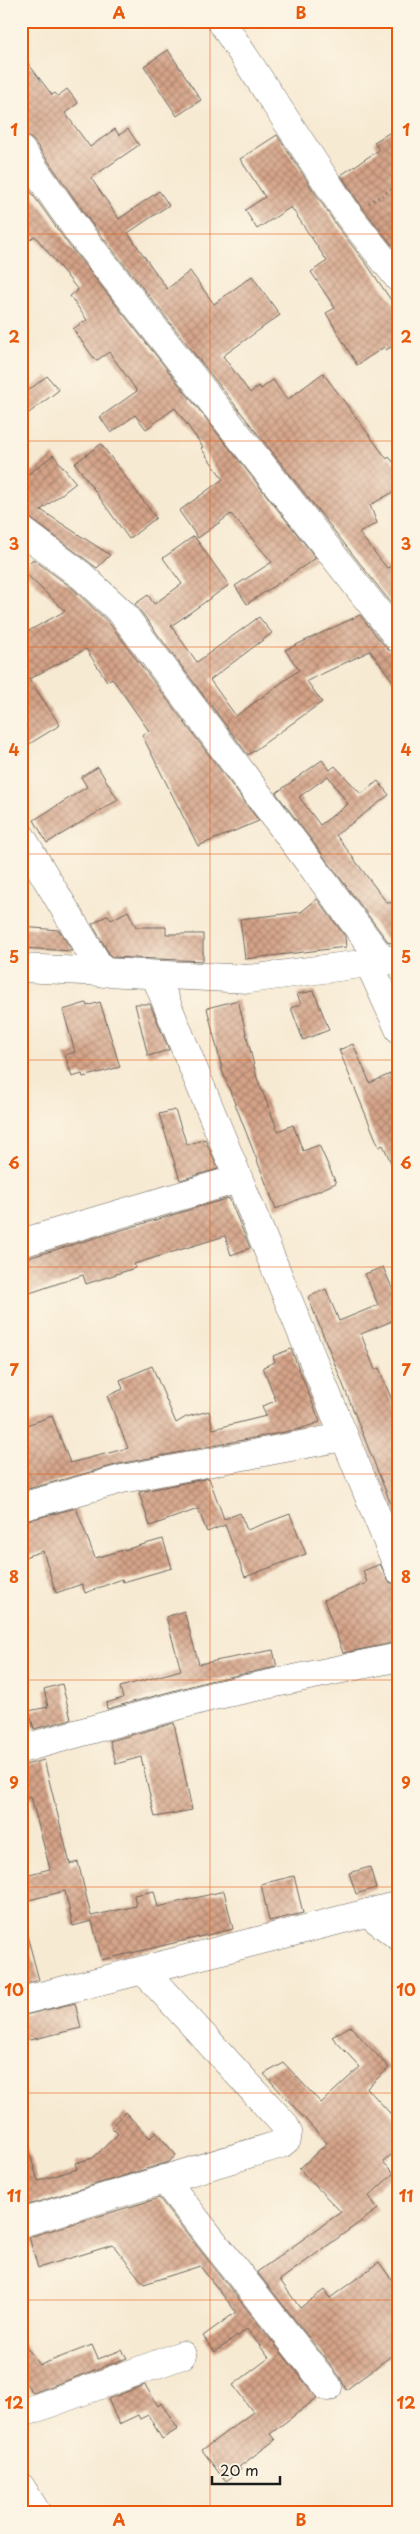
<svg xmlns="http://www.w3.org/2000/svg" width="420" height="2534" viewBox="0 0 420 2534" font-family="'Playpen Sans',sans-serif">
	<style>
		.building { fill: url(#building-cross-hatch); fill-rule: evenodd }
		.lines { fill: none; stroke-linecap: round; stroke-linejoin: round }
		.minor-casing { stroke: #69645c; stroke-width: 29 }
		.path { stroke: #69645c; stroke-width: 3; stroke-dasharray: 1 4; stroke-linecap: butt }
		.minor { stroke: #fff; stroke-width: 28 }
		.grid { fill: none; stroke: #e8590c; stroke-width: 1; stroke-opacity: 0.55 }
		.neatline { fill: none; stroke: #e8590c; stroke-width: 2 }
		.grid-label { font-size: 16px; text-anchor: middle; font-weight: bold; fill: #e8590c }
	</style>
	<defs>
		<pattern id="building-cross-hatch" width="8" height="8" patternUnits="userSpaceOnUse" patternTransform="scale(1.25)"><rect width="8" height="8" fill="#d5a388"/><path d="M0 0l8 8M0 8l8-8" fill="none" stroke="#ac846e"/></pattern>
	</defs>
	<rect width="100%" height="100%" fill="#fcf5e5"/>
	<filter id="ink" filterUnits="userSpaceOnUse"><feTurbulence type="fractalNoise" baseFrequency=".02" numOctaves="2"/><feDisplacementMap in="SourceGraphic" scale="10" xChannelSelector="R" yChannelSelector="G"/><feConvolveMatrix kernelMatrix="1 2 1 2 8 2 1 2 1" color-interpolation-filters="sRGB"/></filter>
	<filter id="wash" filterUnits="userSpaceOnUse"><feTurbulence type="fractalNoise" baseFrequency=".0096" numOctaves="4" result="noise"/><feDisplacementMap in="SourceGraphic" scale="20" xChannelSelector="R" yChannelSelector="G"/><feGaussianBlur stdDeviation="1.12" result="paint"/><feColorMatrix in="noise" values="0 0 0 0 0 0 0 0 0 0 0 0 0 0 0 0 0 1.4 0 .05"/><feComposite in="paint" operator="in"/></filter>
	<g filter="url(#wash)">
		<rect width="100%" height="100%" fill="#f7ead3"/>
		<g id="blocks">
			<g class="building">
				<polygon points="168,50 201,100 177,116 144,66"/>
				<polygon points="21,54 52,95 55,93 58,96 67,89 78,103 65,113 90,147 115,129 119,135 128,129 139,145 91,178 119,219 159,191 169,205 128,233 167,289 190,271 214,304 252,276 280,315 223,356 250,393 259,386 261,389 273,380 287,400 323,373 387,459 389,457 399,469 399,489 370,505 377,523 359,533 387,568 399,564 399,613 93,225 34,141 28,136 21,135"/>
				<polygon points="399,127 399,244 394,247 362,207 341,175 379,150 374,142"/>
				<polygon points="277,135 336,225 368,266 399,312 399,342 386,350 384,347 357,365 326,313 335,308 311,272 327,261 291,207 257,229 245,210 265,197 240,159"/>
				<polygon points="21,178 68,244 316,558 247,604 235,586 272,562 231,514 198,538 179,511 223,479 201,448 203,447 175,408 146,429 135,415 111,433 100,417 137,391 109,352 96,361 73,329 87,320 70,296 78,290 35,236 21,246 21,220 29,214 21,203"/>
				<polygon points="47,376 59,390 21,419 21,396"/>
				<polygon points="101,444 156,518 129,539 75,463"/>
				<polygon points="53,455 76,483 41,510 110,555 97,568 21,511 21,480"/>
				<polygon points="194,536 229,585 171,626 197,662 259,617 272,633 210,680 236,716 299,670 285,650 360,615 387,649 399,654 399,689 370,651 307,681 322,702 248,755 135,604 148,595 154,604 182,584 163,558"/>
				<polygon points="33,559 72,588 110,624 259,821 198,846 142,735 149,731 112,678 107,681 86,649 29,679 60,725 21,749 21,635 65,611 22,570"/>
				<path d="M322,760L330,770L335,766L361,794L378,781L389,795L336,835L387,903L399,902V941L389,943L276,793ZM328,776L348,804L320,825L299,797Z"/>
				<polygon points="98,767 118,800 47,843 34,820 87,787 81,777"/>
				<polygon points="317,899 345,936 346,947 245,959 240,919 301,912"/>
				<polygon points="128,911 136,927 166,927 166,934 203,934 203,961 111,957 92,924 108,915 111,920"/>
				<polygon points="21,927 59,930 72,951 21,948"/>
				<polygon points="314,991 329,1030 303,1040 291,1008 301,1004 297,994"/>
				<polygon points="238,1000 257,1078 278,1131 293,1125 303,1151 319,1145 336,1183 276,1209 223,1073 207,1008"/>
				<polygon points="100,1002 120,1067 83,1077 82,1074 72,1077 65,1055 75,1052 63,1010 86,1003 87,1006"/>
				<polygon points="135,1004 150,1004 169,1050 148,1056"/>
				<polygon points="353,1044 370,1083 399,1070 399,1180 383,1145 379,1147 339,1050"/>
				<polygon points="175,1110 187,1145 205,1139 218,1169 180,1180 159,1114"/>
				<polygon points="229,1198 250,1248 231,1255 225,1236 134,1264 135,1268 86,1284 83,1275 21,1296 21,1260"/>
				<polygon points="383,1267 399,1304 399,1318 361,1334 375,1370 379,1368 399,1418 398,1522 308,1297 326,1289 339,1321 378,1305 365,1274"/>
				<polygon points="291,1349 320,1422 300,1429 119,1464 21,1491 21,1427 52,1416 70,1463 128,1448 107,1396 123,1389 120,1380 152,1366 176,1423 186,1417 209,1411 213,1429 266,1416 262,1406 276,1401 263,1367 275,1362 273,1356"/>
				<polygon points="209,1478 224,1519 240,1513 247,1530 290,1514 306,1554 245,1577 225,1525 207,1532 198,1509 150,1526 139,1492"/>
				<polygon points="76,1508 95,1558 163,1539 172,1568 123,1582 122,1579 85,1593 82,1584 56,1593 43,1551 21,1558 21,1522"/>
				<polygon points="380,1564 389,1582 399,1585 399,1642 343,1653 324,1600 367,1583 363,1571"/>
				<polygon points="184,1611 199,1664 273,1650 277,1667 209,1681 107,1709 106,1703 123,1698 120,1687 181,1670 166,1617"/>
				<polygon points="62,1684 71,1719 34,1729 29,1711 48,1707 44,1689"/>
				<polygon points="174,1723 192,1810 155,1817 141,1757 116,1764 110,1741"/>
				<polygon points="44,1760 70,1864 78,1862 91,1916 136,1906 134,1895 154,1891 158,1907 224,1891 233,1929 102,1960 92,1921 73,1926 65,1891 21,1902 21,1876 50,1869 31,1797 21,1800 21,1766"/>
				<polygon points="370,1867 376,1888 356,1894 349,1873"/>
				<polygon points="294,1876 303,1913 269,1921 261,1884"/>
				<polygon points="21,1935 27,1935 39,1980 21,1985"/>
				<polygon points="75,2003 81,2028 30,2040 21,2034 21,2016"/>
				<polygon points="350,2026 389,2068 367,2088 399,2123 399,2148 383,2162 394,2173 369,2196 378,2209 280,2280 300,2308 324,2290 330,2298 379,2262 399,2290 399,2350 346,2390 340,2377 257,2272 341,2212 299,2169 327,2143 264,2074 284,2063 321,2103 360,2067 332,2037"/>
				<polygon points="125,2112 150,2138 156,2132 176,2155 169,2162 21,2207 21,2142 26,2142 38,2181 77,2169 75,2163 93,2158 118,2134 111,2127"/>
				<polygon points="159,2198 317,2398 270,2434 275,2440 239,2467 241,2470 225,2481 202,2450 253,2412 233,2385 269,2358 247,2329 215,2352 203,2336 236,2312 200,2266 144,2284 113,2245 38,2268 29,2237"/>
				<polygon points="21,2340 40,2365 92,2345 98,2359 122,2350 127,2358 33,2393 21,2377"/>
				<polygon points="145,2385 158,2406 161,2403 178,2429 162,2439 148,2415 140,2419 138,2415 119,2424 108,2399"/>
			</g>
		</g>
	</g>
	<g filter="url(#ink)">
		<use href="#blocks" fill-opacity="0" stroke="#69645c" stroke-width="1"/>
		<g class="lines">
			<defs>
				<g id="minor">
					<polyline points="221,21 349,216 399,279"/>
					<polyline points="21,150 80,234 399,639"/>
					<polyline points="21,530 82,576 122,613 383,961"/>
					<polyline points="21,836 103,973"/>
					<polyline points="369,963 399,1029"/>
					<polyline points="21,968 249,979 398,959"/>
					<polyline points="155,975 399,1570"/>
					<polyline points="21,1243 238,1179"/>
					<polyline points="21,1507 122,1479 343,1437"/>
					<polyline points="21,1749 213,1696 399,1657"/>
					<polyline points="368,1913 399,1937"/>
					<polyline points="21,2001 399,1905"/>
					<polyline points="164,2179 328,2387"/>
					<polyline points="21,2223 281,2144 287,2139 288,2132 284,2124 144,1971"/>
					<polyline points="21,2411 23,2413 182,2355"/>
					<polyline points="21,2487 37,2513"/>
				</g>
			</defs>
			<use href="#minor" class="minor-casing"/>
			<polyline class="path" points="369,203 399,185"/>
			<use href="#minor" class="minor"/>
		</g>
	</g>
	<path class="grid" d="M210,21V2513M21,234H399M21,441H399M21,647H399M21,854H399M21,1060H399M21,1267H399M21,1474H399M21,1680H399M21,1887H399M21,2093H399M21,2300H399"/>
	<rect width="420" height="2534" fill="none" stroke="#fcf5e5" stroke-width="55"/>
	<path d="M212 2476v8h68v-8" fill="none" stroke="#1c1c1c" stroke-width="2.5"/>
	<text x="220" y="2476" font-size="15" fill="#1c1c1c" stroke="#fcf5e5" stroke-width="4" paint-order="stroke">20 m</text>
	<rect x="28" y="28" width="364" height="2478" class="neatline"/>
	<g class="grid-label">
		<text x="119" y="19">A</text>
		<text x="301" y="19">B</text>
		<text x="14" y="136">1</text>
		<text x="406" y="136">1</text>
		<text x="14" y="343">2</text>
		<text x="406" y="343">2</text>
		<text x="14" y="550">3</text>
		<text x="406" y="550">3</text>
		<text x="14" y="756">4</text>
		<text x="406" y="756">4</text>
		<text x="14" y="963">5</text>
		<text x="406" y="963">5</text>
		<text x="14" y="1169">6</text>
		<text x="406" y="1169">6</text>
		<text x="14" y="1376">7</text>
		<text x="406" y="1376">7</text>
		<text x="14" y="1583">8</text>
		<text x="406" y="1583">8</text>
		<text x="14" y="1789">9</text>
		<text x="406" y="1789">9</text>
		<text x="14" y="1996">10</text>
		<text x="406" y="1996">10</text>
		<text x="14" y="2202">11</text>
		<text x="406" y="2202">11</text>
		<text x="14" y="2409">12</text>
		<text x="406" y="2409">12</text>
		<text x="119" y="2526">A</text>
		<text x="301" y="2526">B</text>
	</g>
</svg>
